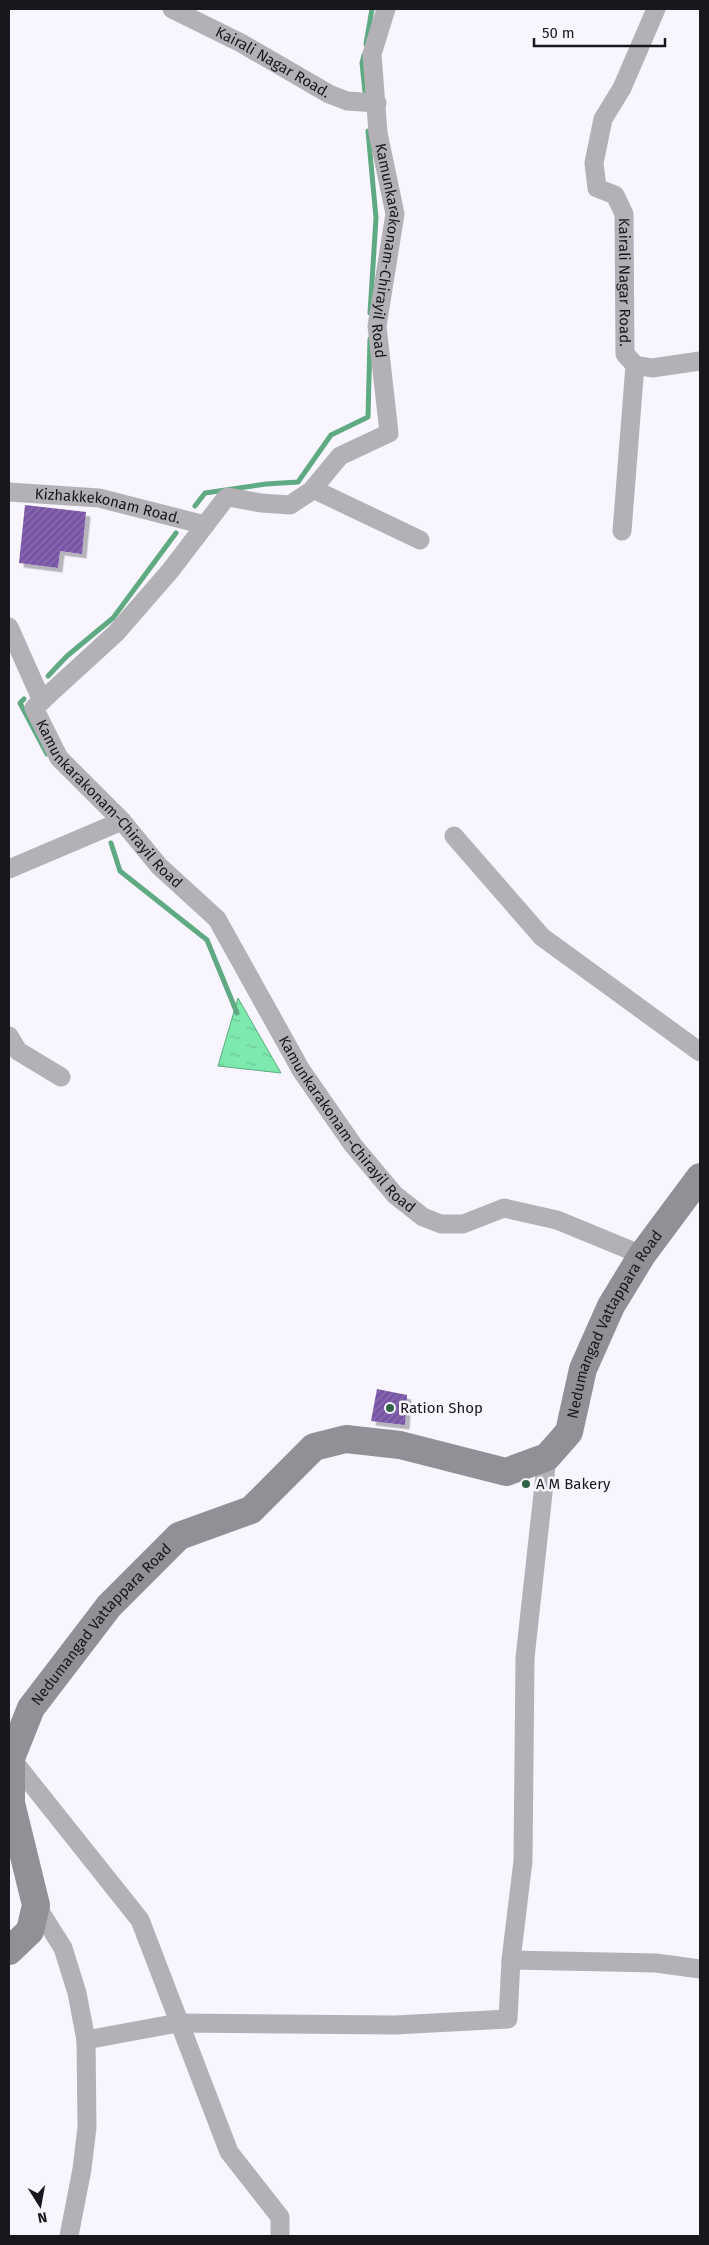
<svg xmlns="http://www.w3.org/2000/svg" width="709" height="2245" viewBox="0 0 709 2245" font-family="'Fira Sans',sans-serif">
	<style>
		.water { fill: url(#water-ripples); stroke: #5faa82 }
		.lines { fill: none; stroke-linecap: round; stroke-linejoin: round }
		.stream { stroke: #5faa82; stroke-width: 5 }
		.building { fill: url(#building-hatch); filter: url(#shadow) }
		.minor { stroke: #b3b1b6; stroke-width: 19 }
		.secondary { stroke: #929096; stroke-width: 28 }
		.poi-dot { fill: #306347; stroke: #f8f5fe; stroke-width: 2 }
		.labels { text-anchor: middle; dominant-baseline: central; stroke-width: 5; stroke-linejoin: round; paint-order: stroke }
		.street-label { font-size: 15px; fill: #18171b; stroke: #f8f5fe }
		.poi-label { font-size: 15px; fill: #18171b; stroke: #f8f5fe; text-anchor: start }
	</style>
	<defs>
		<pattern id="water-ripples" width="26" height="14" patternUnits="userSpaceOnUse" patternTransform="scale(1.25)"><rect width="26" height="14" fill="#7ee9ae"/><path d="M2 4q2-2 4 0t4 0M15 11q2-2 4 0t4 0" fill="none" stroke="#6cc795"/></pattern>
		<pattern id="building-hatch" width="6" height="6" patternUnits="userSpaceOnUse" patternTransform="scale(1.25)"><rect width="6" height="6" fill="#7955a7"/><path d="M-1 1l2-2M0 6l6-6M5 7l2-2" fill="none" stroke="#8c73ad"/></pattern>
		<filter id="shadow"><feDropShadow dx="4.5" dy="4.5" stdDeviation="0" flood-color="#0004"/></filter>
	</defs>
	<rect width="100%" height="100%" fill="#f8f5fe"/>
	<polygon class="water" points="238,998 281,1073 218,1066"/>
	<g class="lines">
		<g class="stream">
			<polyline points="366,44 372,9"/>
			<polyline points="364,55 362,63 365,92"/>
			<polyline points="368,131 376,218 370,313"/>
			<polyline points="195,506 205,493 266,484 298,482 331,435 368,417 370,339"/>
			<polyline points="48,676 67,656 113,618 176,533"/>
			<polyline points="24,699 20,703 47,754"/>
			<polyline points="111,843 120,871 207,940 237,1013"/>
		</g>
	</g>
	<g class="building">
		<polygon points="25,505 86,512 82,554 60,551 58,568 19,563"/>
		<polygon points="377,1389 407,1395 405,1425 371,1421"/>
	</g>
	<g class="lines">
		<g class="minor">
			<path id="s1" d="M172,9L241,43L329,94L347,101L377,103"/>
			<path id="s2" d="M386,9L372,54L378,133L395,214L377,326L389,433L340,456L311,491L290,505L261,503L228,497L225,499L170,571L116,633L34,708L59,758L122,821L159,866L217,919L301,1070L353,1145L395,1195L423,1217L441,1224H463L504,1208L557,1220L642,1255"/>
			<path id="s3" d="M656,9L622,88L603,119L594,163L597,188L615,195L624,214L625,354L635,365L652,368L700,361"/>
			<polyline points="313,489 420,540"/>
			<path id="s4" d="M9,492L99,498L205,525"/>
			<polyline points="622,531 635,365"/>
			<polyline points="9,627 42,701"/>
			<polyline points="454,836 542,937 700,1052"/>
			<polyline points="9,869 122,821"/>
			<polyline points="9,1036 18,1051 61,1077"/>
			<polyline points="547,1457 525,1658 523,1861 511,1960 656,1963 700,1969"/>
			<polyline points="11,1758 140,1920 229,2152 280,2217 280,2236"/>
			<polyline points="36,1905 63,1948 77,1993 86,2040 87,2127 82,2169 69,2236"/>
			<polyline points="86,2040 178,2023 395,2025 508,2019 511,1960"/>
		</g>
		<path class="secondary" id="s5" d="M9,1951L30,1931L36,1905L11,1803V1758L31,1708L109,1606L179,1536L251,1510L314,1447L346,1439L400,1445L506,1472L547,1457L569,1432L583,1369L611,1306L642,1255L700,1177"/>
	</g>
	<g class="poi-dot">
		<circle cx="390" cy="1408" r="5"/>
		<circle cx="526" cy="1484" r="5"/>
	</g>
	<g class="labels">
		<g class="street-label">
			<text stroke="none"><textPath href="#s1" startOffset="114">Kairali Nagar Road.</textPath></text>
			<text stroke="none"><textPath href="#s2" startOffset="246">Kamunkarakonam-Chirayil Road</textPath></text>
			<text stroke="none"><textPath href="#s3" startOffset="301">Kairali Nagar Road.</textPath></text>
			<text stroke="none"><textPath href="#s4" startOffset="100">Kizhakkekonam Road.</textPath></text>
			<text stroke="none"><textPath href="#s2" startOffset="1028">Kamunkarakonam-Chirayil Road</textPath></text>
			<text stroke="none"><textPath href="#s2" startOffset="1431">Kamunkarakonam-Chirayil Road</textPath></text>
			<text stroke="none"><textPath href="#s5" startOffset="1044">Nedumangad Vattappara Road</textPath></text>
			<text stroke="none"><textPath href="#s5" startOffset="369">Nedumangad Vattappara Road</textPath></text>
		</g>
		<g class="poi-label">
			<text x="400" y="1408">Ration Shop</text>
			<text x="536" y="1484">A M Bakery</text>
		</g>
	</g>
	<rect width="709" height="2245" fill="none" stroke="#18171b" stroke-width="20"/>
	<g transform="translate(40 2205) rotate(169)" stroke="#f8f5fe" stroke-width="4" paint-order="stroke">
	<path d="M0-4L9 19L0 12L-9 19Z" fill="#18171b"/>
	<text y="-8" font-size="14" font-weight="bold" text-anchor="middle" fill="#18171b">N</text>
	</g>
	<path d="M534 38v8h131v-8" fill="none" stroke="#18171b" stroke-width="2.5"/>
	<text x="542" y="38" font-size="15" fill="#18171b" stroke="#f8f5fe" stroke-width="4" paint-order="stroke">50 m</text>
</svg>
